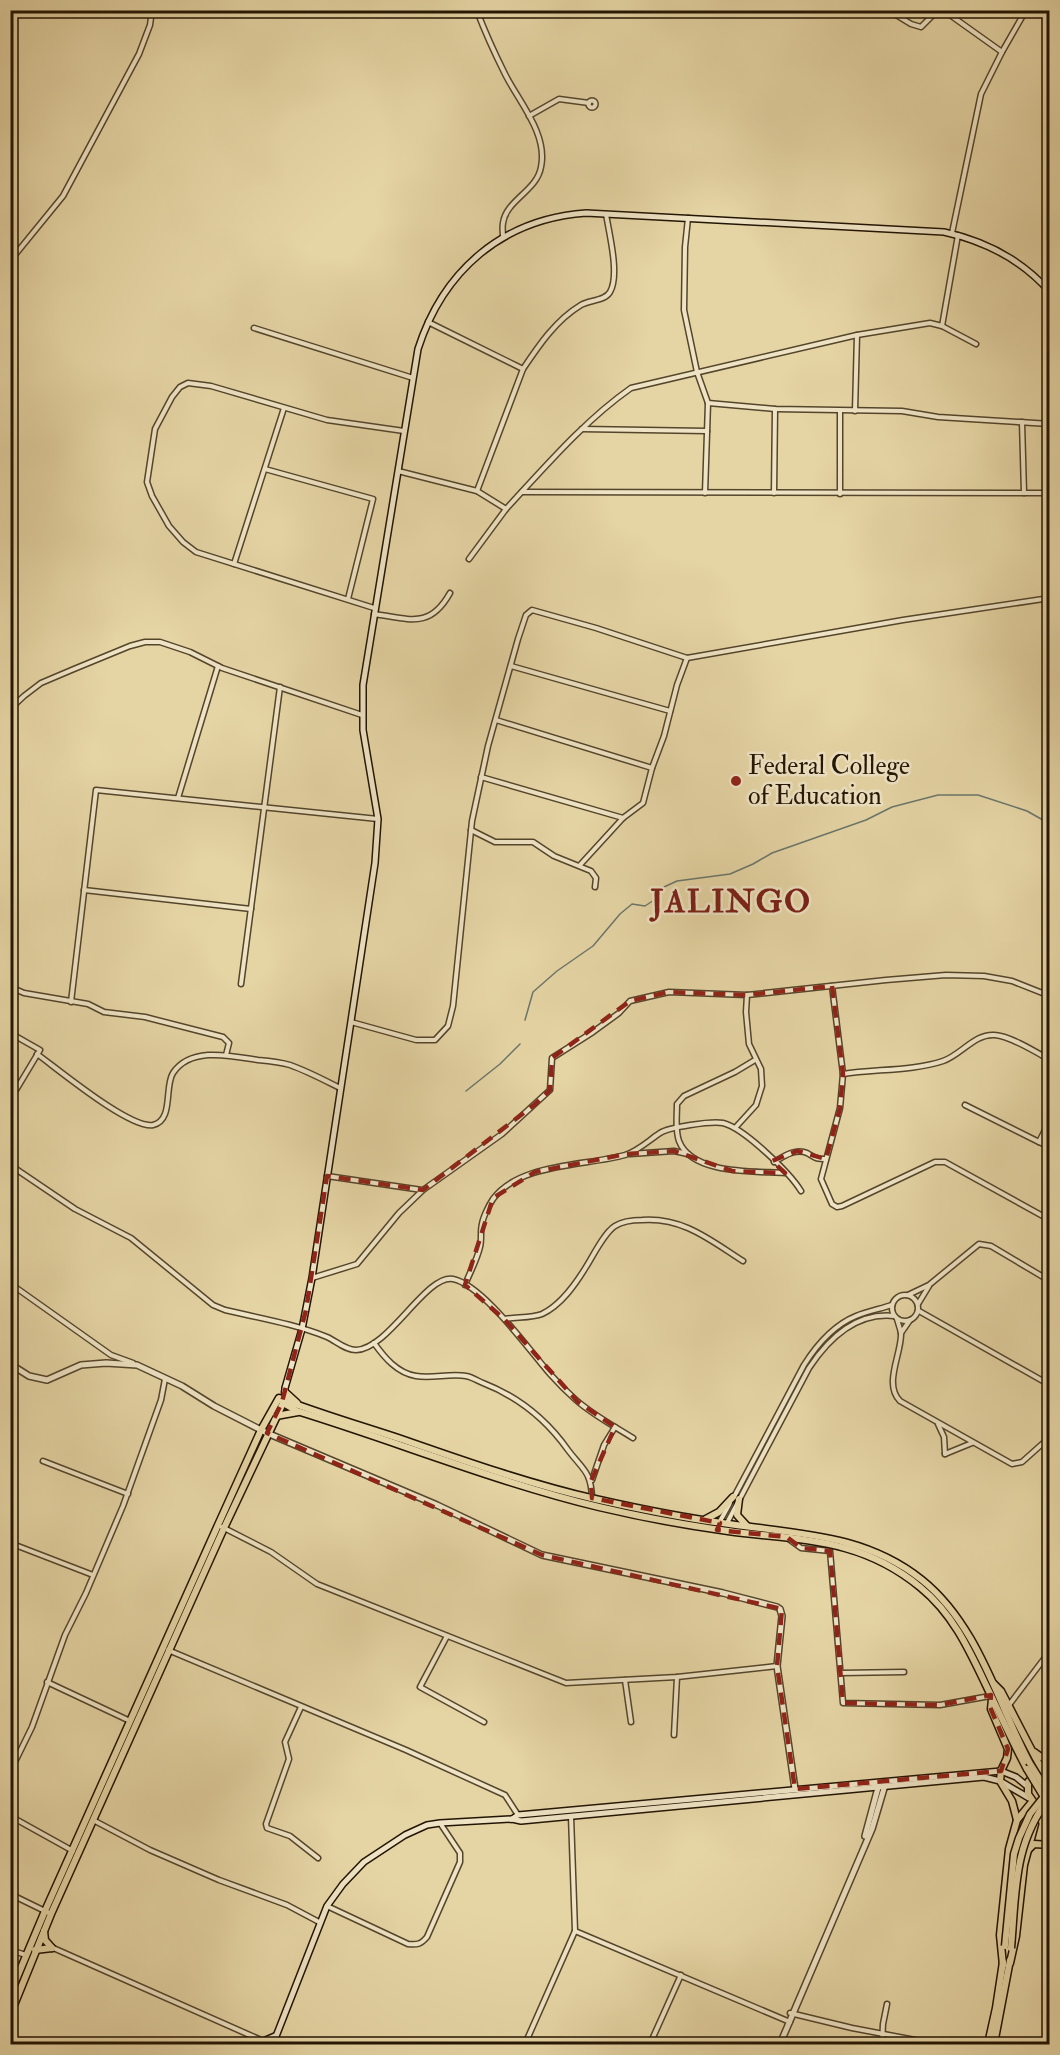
<svg xmlns="http://www.w3.org/2000/svg" width="1060" height="2055" viewBox="0 0 1060 2055" font-family="'IM FELL Double Pica',serif">
	<style>
		.lines { fill: none; stroke-linecap: round; stroke-linejoin: round }
		.stream { stroke: #6a766b; stroke-width: 1.5 }
		.minor-casing { stroke: #54452b; stroke-width: 7 }
		.tertiary-casing { stroke: #54452b; stroke-width: 8 }
		.secondary-casing { stroke: #231503; stroke-width: 8 }
		.primary-casing { stroke: #231503; stroke-width: 9 }
		.minor { stroke: #eee3c4; stroke-width: 4 }
		.tertiary { stroke: #eee3c4; stroke-width: 5 }
		.secondary { stroke: #eee3c4; stroke-width: 5 }
		.primary { stroke: #e5d4a4; stroke-width: 6 }
		.primary-bridge-casing { stroke: #231503; stroke-width: 9; stroke-linecap: butt }
		.primary-bridge { stroke: #e5d4a4; stroke-width: 6 }
		.marked { fill: none; stroke: #8f2418; stroke-width: 4.5; stroke-dasharray: 12 8; stroke-linejoin: round }
		.poi-dot { fill: #8f2418; stroke: #eee3c4; stroke-width: 2 }
		.labels { text-anchor: middle; dominant-baseline: central; stroke-width: 5; stroke-linejoin: round; paint-order: stroke }
		.poi-label { font-size: 26px; fill: #231503; stroke: #eee3c4; text-anchor: start }
		.district-label { font-size: 32px; font-weight: bold; letter-spacing: 1.5px; fill: #7a1f14; stroke: #eee3c4 }
	</style>
	<rect width="100%" height="100%" fill="#e5d4a4"/>
	<filter id="stains"><feTurbulence type="fractalNoise" baseFrequency=".00333" numOctaves="4"/><feColorMatrix values="0 0 0 0 .2 0 0 0 0 .09 0 0 0 0 .02 0 0 0 .5 -.17"/></filter>
	<radialGradient id="worn" r=".72"><stop offset=".6" stop-color="#630" stop-opacity="0"/><stop offset="1" stop-color="#630" stop-opacity=".3"/></radialGradient>
	<g class="lines">
		<g class="stream">
			<polyline points="525,1020 533,992 557,971 593,946 620,914 632,904 645,906 657,898 664,887 677,881 730,874 753,864 772,853 866,820 892,807 938,795 978,795 1027,811 1050,824"/>
			<polyline points="466,1091 500,1064 520,1044"/>
		</g>
		<defs>
			<g id="minor">
				<polyline points="888,10 911,24 921,27 938,10"/>
				<polyline points="943,10 1002,52"/>
				<path d="M477,11C485,32 495,54 505,74C519,102 548,134 541,167C537,191 506,200 503,223C502,228 503,233 503,237"/>
				<circle cx="592" cy="104" r="3.5"/>
				<polyline points="529,116 559,99 589,103"/>
				<polyline points="688,218 685,247 684,310 697,372 708,403 705,493"/>
				<polyline points="952,233 981,94 1002,52 1026,10"/>
				<polyline points="10,261 63,196 139,54 150,25 152,10"/>
				<polyline points="428,322 523,369"/>
				<polyline points="942,326 958,235"/>
				<polyline points="254,328 413,378"/>
				<polyline points="708,403 775,409 902,411 938,417 1050,424"/>
				<polyline points="840,411 840,494"/>
				<polyline points="855,411 857,335"/>
				<polyline points="1022,422 1024,493"/>
				<polyline points="582,429 707,431"/>
				<polyline points="265,469 373,499 348,599"/>
				<path d="M398,471L477,491L506,509C545,467 584,421 631,388L857,335L930,323L942,326L976,344"/>
				<path d="M477,491L523,369C539,345 556,320 581,305C589,300 605,301 610,292C620,275 609,233 606,214"/>
				<polyline points="522,492 1050,493"/>
				<polyline points="774,493 775,409"/>
				<polyline points="469,559 506,509"/>
				<polyline points="234,564 284,408"/>
				<polyline points="374,608 196,552 183,542 169,526 152,496 147,482 155,429 172,397 180,387 188,383 211,386 327,420 404,431"/>
				<path d="M374,614C410,619 430,629 450,593"/>
				<polyline points="511,666 670,711"/>
				<polyline points="10,709 24,696 41,683 74,669 130,646 145,642 160,642 190,652 222,668 362,715"/>
				<polyline points="496,720 652,768"/>
				<polyline points="481,777 623,818"/>
				<polyline points="178,798 218,666"/>
				<polyline points="471,830 495,842 533,842 554,856 591,871 596,878 595,887"/>
				<polyline points="580,865 623,818 643,803 652,768 664,736 677,685 687,658"/>
				<polyline points="84,890 251,909"/>
				<polyline points="241,984 280,687"/>
				<polyline points="832,986 843,1074 840,1108 821,1179 832,1204 837,1207 842,1206 935,1162 945,1162 1050,1220"/>
				<polyline points="10,987 24,993 88,1004 104,1012 145,1017 223,1037 229,1043 226,1055"/>
				<polyline points="71,1002 96,790 378,819"/>
				<polyline points="351,1022 416,1040 435,1040 448,1026 453,1006 472,821 488,746 518,639 526,615 532,610 596,628 687,658 903,620 1050,598"/>
				<polyline points="10,1033 40,1050 10,1100"/>
				<path d="M37,1054C59,1070 130,1129 153,1125C174,1120 164,1087 173,1073C191,1046 232,1056 258,1060C269,1061 280,1062 290,1065C307,1071 324,1080 340,1088"/>
				<path d="M755,1060L735,1072L684,1096L677,1104C677,1116 675,1130 679,1141C692,1175 756,1171 785,1173"/>
				<path d="M843,1074C875,1069 913,1071 943,1061C961,1055 975,1033 995,1035C1010,1036 1036,1052 1050,1060"/>
				<polyline points="965,1105 1039,1142"/>
				<polyline points="1050,1120 1039,1142 1050,1147"/>
				<polyline points="735,1128 756,1105 762,1086 761,1069 749,1044 746,1012 747,995"/>
				<polyline points="630,1154 674,1151 688,1154"/>
				<path d="M774,1162C784,1156 796,1148 807,1153C816,1158 815,1159 826,1159"/>
				<path d="M10,1165L75,1209L131,1238L213,1305L225,1310C259,1318 295,1324 327,1337C336,1341 345,1350 356,1350C389,1349 426,1274 453,1279C483,1285 529,1350 550,1374C558,1383 567,1392 576,1400C593,1415 614,1426 633,1438"/>
				<polyline points="327,1176 422,1190"/>
				<polyline points="312,1278 357,1264 399,1213 423,1190 502,1134 550,1090 552,1058 593,1032 619,1013 630,1001 669,992 747,995 886,980 946,975 984,976 1012,981 1050,996"/>
				<path d="M465,1285C470,1272 477,1260 480,1247C482,1239 480,1231 482,1224C483,1217 489,1205 493,1199C519,1163 586,1166 625,1155C638,1151 648,1141 660,1133C669,1127 711,1121 723,1123C744,1128 790,1173 801,1191"/>
				<polyline points="15,1287 111,1355 133,1363"/>
				<circle cx="905" cy="1308" r="13"/>
				<polyline points="908,1295 929,1285 979,1244 991,1246 1050,1281"/>
				<polyline points="918,1304 929,1286"/>
				<polyline points="919,1311 1050,1385"/>
				<path d="M505,1319C516,1317 532,1318 542,1314C561,1305 575,1285 586,1267C593,1256 604,1233 615,1226C623,1221 634,1220 642,1220C683,1217 710,1240 743,1261"/>
				<path d="M897,1319C898,1323 900,1328 901,1333C902,1353 883,1384 900,1401L1012,1464L1022,1462L1050,1437"/>
				<polyline points="901,1333 910,1320"/>
				<path d="M374,1343C384,1357 397,1373 416,1376C432,1379 450,1373 466,1376C472,1377 478,1381 483,1383C519,1397 546,1419 568,1450C583,1470 591,1471 592,1498"/>
				<polyline points="938,1424 944,1437 945,1454"/>
				<polyline points="945,1454 972,1443"/>
				<polyline points="43,1461 128,1494"/>
				<polyline points="592,1480 604,1445 615,1427"/>
				<path d="M734,1497L804,1365C816,1346 834,1325 856,1316C868,1311 880,1309 892,1305"/>
				<polyline points="719,1523 730,1503"/>
				<path d="M727,1523L809,1368C829,1338 857,1312 894,1316"/>
				<polyline points="222,1527 271,1552 317,1584 566,1683 677,1677 777,1666"/>
				<polyline points="790,1540 801,1548 830,1551 843,1703 940,1705 990,1696"/>
				<polyline points="10,1543 93,1575"/>
				<polyline points="447,1636 420,1687 484,1722"/>
				<polyline points="168,1650 406,1750 505,1795 518,1815"/>
				<polyline points="841,1673 904,1672"/>
				<polyline points="625,1680 631,1722"/>
				<polyline points="47,1682 130,1721"/>
				<polyline points="1009,1705 1050,1651"/>
				<polyline points="301,1707 285,1742 289,1759 266,1824 267,1828 290,1836 318,1858"/>
				<polyline points="674,1735 677,1677"/>
				<polyline points="10,1772 32,1727 65,1635 86,1593 123,1506 161,1400 165,1379"/>
				<polyline points="10,1816 73,1851"/>
				<polyline points="571,1816 575,1931 790,2022"/>
				<polyline points="93,1820 150,1850 219,1880 287,1905 319,1922"/>
				<polyline points="10,1894 51,1914"/>
				<path d="M327,1906L408,1944C418,1945 421,1944 427,1937L460,1862V1853L440,1823"/>
				<polyline points="51,1947 270,2044"/>
				<polyline points="10,1950 26,1955"/>
				<polyline points="790,2013 852,2028 936,2044"/>
				<polyline points="525,2044 575,1931"/>
				<polyline points="650,2044 681,1975"/>
				<polyline points="882,2044 883,2024 887,2004"/>
			</g>
			<g id="tertiary">
				<polyline points="10,1364 29,1376 47,1380 81,1365 106,1363 137,1365 182,1386 214,1406 267,1433 437,1505 542,1555 723,1593 777,1607 780,1609 782,1616 777,1666 795,1789"/>
				<polyline points="865,1836 879,1784"/>
				<polyline points="780,2044 872,1829 885,1785"/>
			</g>
			<g id="secondary">
				<path d="M285,1396V1388L302,1329L312,1278L375,863L378,819L363,730V685L418,349C443,271 502,219 586,213L944,232C985,241 1022,260 1050,292"/>
				<polyline points="512,1819 518,1815 1001,1771 1016,1777 1027,1786"/>
				<polyline points="264,2044 261,2042 275,2036"/>
				<polyline points="273,2044 327,1906 343,1884 364,1862 405,1835 427,1825 440,1823 512,1819 521,1821 984,1777 1000,1781 1029,1798"/>
			</g>
			<g id="primary">
				<polyline points="285,1392 297,1403"/>
				<path d="M283,1403L297,1411C398,1442 496,1482 599,1507C641,1517 684,1525 728,1531C801,1541 859,1537 920,1587C952,1613 968,1647 985,1683C999,1712 1012,1741 1027,1769"/>
				<polyline points="276,1416 298,1412"/>
				<polyline points="739,1499 737,1515 747,1526"/>
				<polyline points="706,1519 719,1512 733,1497"/>
				<polyline points="994,1684 1001,1691 1043,1772"/>
				<polyline points="992,1699 991,1709 1008,1749 1007,1758 1001,1771 1000,1781 1012,1801 1017,1820"/>
				<polyline points="1034,1752 1041,1757 1050,1759"/>
				<polyline points="1035,1804 1028,1794 1028,1782 1037,1773 1050,1774"/>
				<polyline points="1044,1806 1050,1822"/>
				<polyline points="1027,1851 1034,1844 1050,1845"/>
				<polyline points="44,1931 45,1940 52,1948"/>
				<polyline points="35,1950 52,1948"/>
				<polyline points="1010,1963 1016,1936 1024,1865 1035,1824"/>
				<polyline points="1003,1965 1000,1935 1009,1849 1017,1820 1032,1802"/>
				<path d="M10,1994L45,1911L218,1525L261,1430L279,1398C320,1414 362,1426 404,1440C467,1462 530,1484 595,1499C639,1509 684,1518 729,1524C797,1534 865,1534 922,1580C978,1625 997,1701 1029,1762"/>
				<polyline points="10,2015 51,1914 224,1528 284,1401"/>
				<polyline points="988,2044 996,2008 1003,1962"/>
				<polyline points="994,2044 1010,1960"/>
			</g>
		</defs>
		<use href="#minor" class="minor-casing"/>
		<use href="#tertiary" class="tertiary-casing"/>
		<use href="#secondary" class="secondary-casing"/>
		<use href="#primary" class="primary-casing"/>
		<use href="#minor" class="minor"/>
		<use href="#tertiary" class="tertiary"/>
		<use href="#secondary" class="secondary"/>
		<use href="#primary" class="primary"/>
		<defs>
			<g id="primary-bridge">
				<polyline points="1029,1762 1049,1794"/>
				<polyline points="1027,1769 1050,1807"/>
				<polyline points="1005,1946 1014,1854 1019,1838 1030,1814 1050,1789"/>
				<path d="M1011,1948C1016,1892 1013,1843 1050,1797"/>
			</g>
		</defs>
		<use href="#primary-bridge" class="primary-bridge-casing"/>
		<use href="#primary-bridge" class="primary-bridge"/>
	</g>
	<path class="marked" d="M832,986L843,1074L840,1108L826,1159L797,1151L772,1161L785,1173L732,1171L674,1151L626,1154L535,1172L493,1198L465,1285L504,1319L578,1402L615,1427L591,1481L592,1498L720,1523L717,1530L787,1537L801,1548L830,1551L843,1703L940,1705L991,1695L990,1707L1008,1749L1001,1771L795,1789L777,1666L782,1609L542,1555L267,1433L282,1402L306,1310L327,1176L423,1190L534,1105L550,1090L552,1058L630,1001L669,992L747,995Z"/>
	<circle class="poi-dot" cx="736" cy="781" r="6"/>
	<g class="labels">
		<g class="poi-label">
			<text x="748" y="766">Federal College<tspan x="748" dy="30">of Education</tspan></text>
		</g>
		<g class="district-label">
			<text x="731" y="902">JALINGO</text>
		</g>
	</g>
	<rect width="1060" height="2055" fill="none" stroke="#e5d4a4" stroke-width="36"/>
	<rect x="12" y="12" width="1036" height="2031" fill="none" stroke="#231503" stroke-width="3"/>
	<rect x="18" y="18" width="1024" height="2019" fill="none" stroke="#231503" stroke-width="1.5"/>
	<rect width="100%" height="100%" filter="url(#stains)"/>
	<rect width="100%" height="100%" fill="url(#worn)"/>
</svg>
